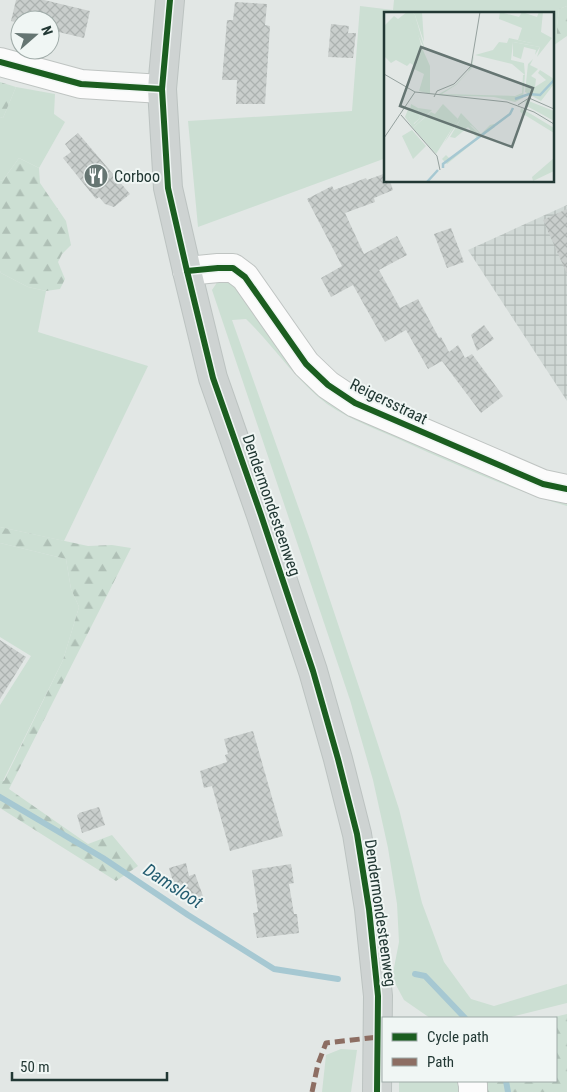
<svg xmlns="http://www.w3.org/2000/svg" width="567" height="1092" font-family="'Roboto Condensed',sans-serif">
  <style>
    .industrial { fill: url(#industrial-grid) }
    .grass { fill: #ccdfd3 }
    .forest { fill: url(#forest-firs) }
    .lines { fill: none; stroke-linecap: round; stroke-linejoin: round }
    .stream { stroke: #a6c8d2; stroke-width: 6 }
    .building { fill: url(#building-cross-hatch) }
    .minor-casing { stroke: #bfc4c2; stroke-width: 30 }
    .major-casing { stroke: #bcc3c1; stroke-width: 30 }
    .minor { stroke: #fbfbfb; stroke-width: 28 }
    .major { stroke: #ced3d2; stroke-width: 28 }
    .quiet { stroke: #8d6e63; stroke-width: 5; stroke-dasharray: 10 5; stroke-linecap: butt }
    .cycleway-casing { stroke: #f0f6f4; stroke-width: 9 }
    .cycleway { stroke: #1b5e20; stroke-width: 6 }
    .labels { text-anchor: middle; stroke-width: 4; stroke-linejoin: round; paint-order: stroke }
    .poi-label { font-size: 16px; fill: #223834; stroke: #f0f6f4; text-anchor: start }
    .street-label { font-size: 16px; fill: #223834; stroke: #f0f6f4 }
    .water-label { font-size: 18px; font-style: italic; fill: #225b6f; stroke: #f0f6f4 }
    .inset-river { fill: none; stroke: #a6c8d2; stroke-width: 2.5 }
    .inset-road { fill: none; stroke: #95a19e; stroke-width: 1 }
    .view { fill: #657572; fill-opacity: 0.15; stroke: #657572; stroke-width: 2.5 }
    .inset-edge { fill: none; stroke: #223834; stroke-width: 2.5 }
  </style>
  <defs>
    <pattern id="industrial-grid" width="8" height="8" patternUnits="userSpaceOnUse" patternTransform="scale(1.25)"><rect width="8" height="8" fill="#d0d8d5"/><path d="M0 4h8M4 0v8" fill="none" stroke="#b2bab7"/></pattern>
    <pattern id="forest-firs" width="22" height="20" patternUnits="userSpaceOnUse" patternTransform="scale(1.25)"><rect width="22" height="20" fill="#ccdfd3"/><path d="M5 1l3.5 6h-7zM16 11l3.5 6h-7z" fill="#afc0b6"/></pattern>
    <pattern id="building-cross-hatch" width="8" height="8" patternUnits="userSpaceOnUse" patternTransform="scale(1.25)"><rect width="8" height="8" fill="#c9cecc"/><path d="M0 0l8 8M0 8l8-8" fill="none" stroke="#acb2b0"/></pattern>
  </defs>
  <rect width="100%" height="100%" fill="#e2e7e5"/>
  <path class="industrial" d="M567,205V401L468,250Z"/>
  <g class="grass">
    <path d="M394,0H567V6L559,9L557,26V43L553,46V14H386V158L198,227L188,121L352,111L360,6L393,10Z"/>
    <path d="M16,87L55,94L54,114L65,122L39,168L19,158L3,180L0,181V117L3,118Z"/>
    <path d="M0,271L1,273L28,287L46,291L38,332L148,366L64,541L0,527Z"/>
    <path d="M218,281L234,282L290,358L567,497V506C549,501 531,494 513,488C477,474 441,458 405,442C379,430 350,420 327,404C295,380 274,346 246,319L232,320L310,540L370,720L399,809L422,903L444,962L471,999L494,1006L567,984V1003L507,1018H430L404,1000L396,985L392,978L399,942L397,904L388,848L373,780L350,700L212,290Z"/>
    <path d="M0,543L66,559L71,589L79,607L63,660L3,781L0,780V705L31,656L0,637Z"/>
    <path d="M341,1049L357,1050L351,1092H322L326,1055Z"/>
    <path d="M399,1081H457L459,1092H399Z"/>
  </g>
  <g class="forest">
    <path d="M567,6V36L557,43V26L559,9Z"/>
    <path d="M0,82L16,87L3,118L0,117Z"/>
    <path d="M19,158L39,168L40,183L66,221L71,245L62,254L58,262L65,279L60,289L46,291L28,287L1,273L0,271V181L3,180Z"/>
    <path d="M0,527L88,546L112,545L131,548L9,789L88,844L112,835L138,866L116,881L0,808V780L4,781L63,660L79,607L71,589L66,559L0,543Z"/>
    <path d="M567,1014V1092H488V1088L485,1081H556V1018H550Z"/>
  </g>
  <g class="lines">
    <g class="stream">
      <path d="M0,797L103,858L188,915L274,969L338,979"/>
      <path d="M415,974L425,976L465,1018"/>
      <path d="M506,1081L508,1092"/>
    </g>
  </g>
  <g class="building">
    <path d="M16,0H44L90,11L84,38L50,30V20H20V23L11,21Z"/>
    <path d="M235,2L267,4L265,25L270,26L265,104H236L237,80H222L227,20H233Z"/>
    <path d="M331,24L349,26L348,33H356L353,58L328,57Z"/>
    <path d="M78,133L130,194L114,207L105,204L99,197L96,199L63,158L71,152L65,144Z"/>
    <path d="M386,173V181H390L393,190L374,198L375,202L345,213L364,254L397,236L407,255L379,270L400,308L418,299L439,338L441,337L449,352L458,345L465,358L472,354L503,396L481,413L442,361L428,369L406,330L385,342L353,285L331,297L321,278L342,266L307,199L332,186L334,190L366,178L367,180Z"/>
    <path d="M567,209V274L543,220Z"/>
    <path d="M451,228L464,262L447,268L434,234Z"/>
    <path d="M484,325L494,339L477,351L471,335Z"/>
    <path d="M0,640L26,657L0,699Z"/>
    <path d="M253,731L283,836L230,851L212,786L204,788L200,771L227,762L225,755L228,754L224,739Z"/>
    <path d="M99,807L105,825L82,833L77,815L79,814V813Z"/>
    <path d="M186,863L189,876L195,874L204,899L187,904L185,897L180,899L178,891L176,892L169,868Z"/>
    <path d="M291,864L294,883L289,884L294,914H297L299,933L257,938L253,913L258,912L252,870Z"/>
  </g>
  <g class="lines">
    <defs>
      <g id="minor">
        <path d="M0,62L81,84L162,89"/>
        <path d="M187,271L218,268H233L245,277L306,364L328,385L355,403L543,484L567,489"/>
        <path d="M472,1081L473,1085V1092"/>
      </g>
      <path id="major" d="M170,0L162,89L168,188L187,271L213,378L261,515L313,671L338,759L357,834L369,909L378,996L377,1092"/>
    </defs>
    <use href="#minor" class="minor-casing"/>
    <use href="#major" class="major-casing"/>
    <use href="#minor" class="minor"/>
    <use href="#major" class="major"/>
    <path class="quiet" d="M312,1092L318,1064L326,1043L378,1037"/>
    <defs>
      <g id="cycleway">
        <path d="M170,0L162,89L168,188L187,271L213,378L261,515L313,671L338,759L357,834L369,909L378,996L377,1092"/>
        <path d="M0,62L81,84L162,89"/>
        <path d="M187,271L218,268H233L245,277L306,364L328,385L355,403L543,484L567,489"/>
      </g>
    </defs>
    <use href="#cycleway" class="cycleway-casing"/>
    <use href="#cycleway" class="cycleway"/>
  </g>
  <defs>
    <symbol id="restaurant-disc" viewBox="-11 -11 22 22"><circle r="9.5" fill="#657572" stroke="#f0f6f4"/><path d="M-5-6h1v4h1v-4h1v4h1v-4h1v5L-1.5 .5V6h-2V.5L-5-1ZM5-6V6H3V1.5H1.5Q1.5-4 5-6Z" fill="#fff"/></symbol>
  </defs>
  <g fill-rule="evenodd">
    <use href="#restaurant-disc" x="82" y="162" width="28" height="28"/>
  </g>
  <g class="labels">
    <g class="poi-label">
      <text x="114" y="182">Corboo</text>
    </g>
    <g class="street-label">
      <text transform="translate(389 401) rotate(26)" y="6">Reigersstraat</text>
      <text transform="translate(272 505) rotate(71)" y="6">Dendermondesteenweg</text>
      <text transform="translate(381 913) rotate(82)" y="6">Dendermondesteenweg</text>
    </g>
    <g class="water-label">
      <text transform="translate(173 886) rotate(33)" y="6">Damsloot</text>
    </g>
  </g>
  <g transform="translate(384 12)">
    <rect width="170" height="170" fill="#e2e7e5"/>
    <path d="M23,0H28L38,36L46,54V82L35,79L40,62L30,57L31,54L26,51L23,54L12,48L7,51L0,44V14L10,4L14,7ZM28,0H38L40,30L31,3ZM116,0L135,5L138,0L153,5L155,0H159L157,20L147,31L134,28L138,16L115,7ZM129,30L156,35L151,43L152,38L140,35L137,47L129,44ZM90,43L88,56L72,73L58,82L131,84L138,81L139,63H141L139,86L131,90L110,85L53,83L71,73L84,60ZM142,88L170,99V109L141,93ZM27,92L34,96L36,106L29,112L25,105ZM59,92L74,107L52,142L29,116L47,100L51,102ZM137,96L170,116V121L136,100ZM76,108H81L96,123L94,127L63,152L58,147L62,143L66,147L93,126L84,115L71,126L66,125ZM28,118L42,134L29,147L18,124Z" fill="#ccdfd3"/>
    <path d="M28,0L31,3L41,38L26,6ZM157,20L168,26L153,45L156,35L129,30L127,48L140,51L141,63L128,52L91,43L109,38L115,30L123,31L125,26L147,31L149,21ZM149,47L146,53L154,57L147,64L152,67L151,75L162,68L154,61L156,58L170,67V72L157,89L141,80L144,52ZM25,95L28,98L25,105L30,112L36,106L34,96L48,98L29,116L21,105ZM77,101L97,122L106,113L110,112L111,115L94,127L96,122L88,114L76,108L60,131ZM170,146V159L149,169L148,165Z" fill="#ccdfd3"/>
    <path class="inset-river" d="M131,87L145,82L156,83L170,68M59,156V152L126,102L129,96M43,170L54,158"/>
    <path class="inset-road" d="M0,62L31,80L123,90L150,100L170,112M50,85L53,79L70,72L87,54L96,0M134,93L145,86L170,97M17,103L53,144L56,158M0,126L31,80"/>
    <path class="view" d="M37,35L149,76L128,135L16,94Z"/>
    <rect width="170" height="170" class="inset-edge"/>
  </g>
  <rect x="382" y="1017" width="175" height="65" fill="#f0f6f4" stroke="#9eaaa7"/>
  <rect x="392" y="1033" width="25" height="8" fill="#1b5e20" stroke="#9eaaa7"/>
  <text x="427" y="1042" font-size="15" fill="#223834">Cycle path</text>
  <rect x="392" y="1058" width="25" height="8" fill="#8d6e63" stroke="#9eaaa7"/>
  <text x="427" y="1067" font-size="15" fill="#223834">Path</text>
  <g transform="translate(35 35) rotate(70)"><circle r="24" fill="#f0f6f4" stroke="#9eaaa7"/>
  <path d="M0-4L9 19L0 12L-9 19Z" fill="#657572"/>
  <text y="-8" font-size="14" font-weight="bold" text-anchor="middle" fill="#223834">N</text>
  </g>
  <path d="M12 1072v8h155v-8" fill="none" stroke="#223834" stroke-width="2.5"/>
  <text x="20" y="1072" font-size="15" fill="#223834" stroke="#f0f6f4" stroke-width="4" paint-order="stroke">50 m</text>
</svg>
